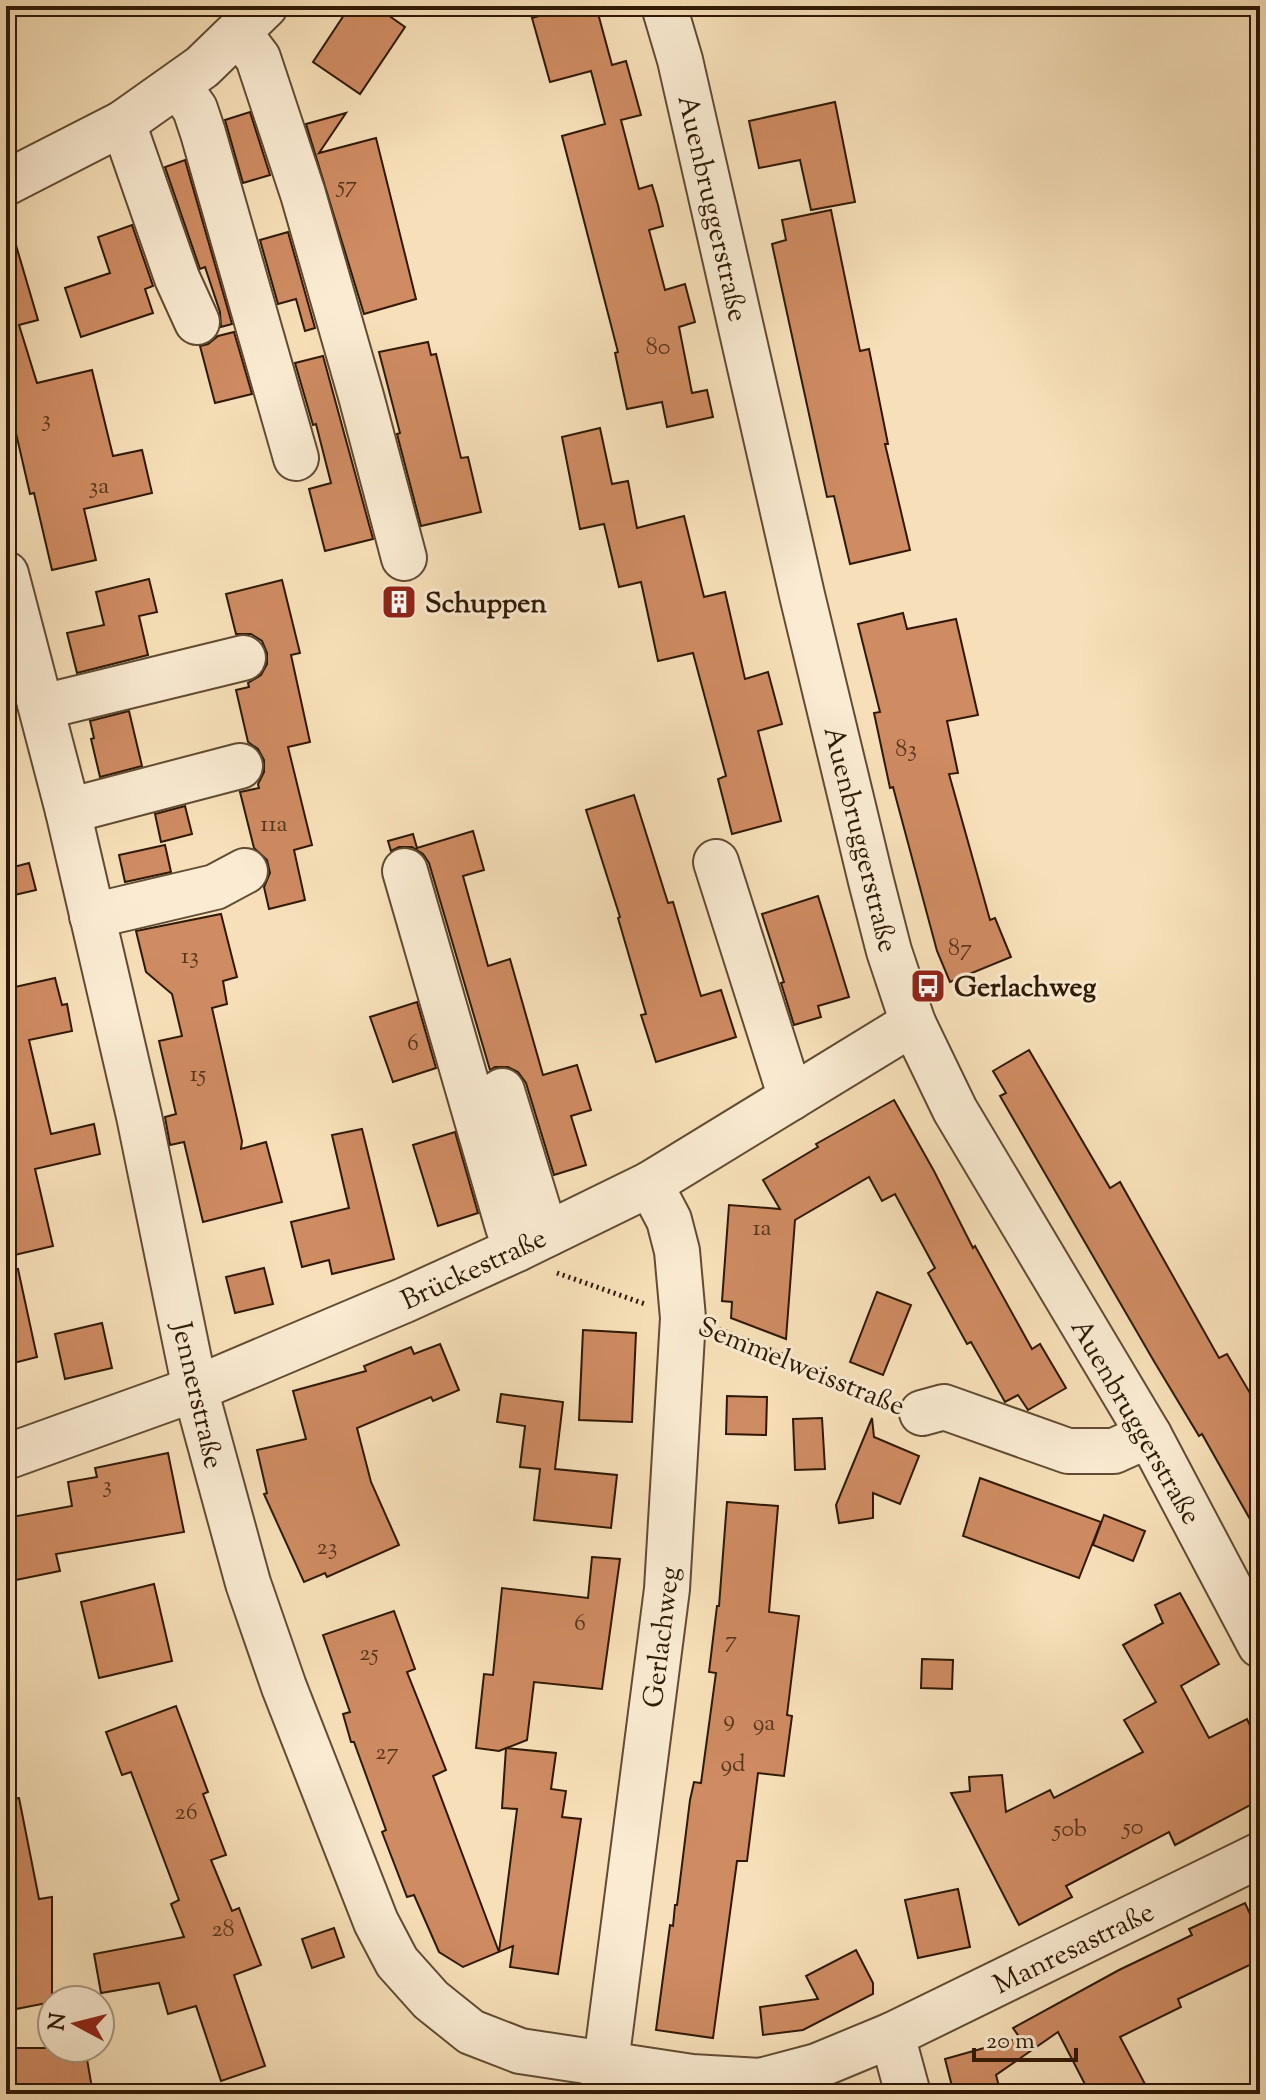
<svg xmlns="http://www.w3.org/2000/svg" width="1266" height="2100" font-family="'Sorts Mill Goudy',serif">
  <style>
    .building { fill: #cf8b62; stroke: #2f1905; stroke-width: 2 }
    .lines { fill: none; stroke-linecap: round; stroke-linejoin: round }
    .minor-casing { stroke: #614b32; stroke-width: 48 }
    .path { stroke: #2f1905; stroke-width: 5; stroke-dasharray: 2 4; stroke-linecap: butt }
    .minor { stroke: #faebd2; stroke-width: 44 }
    .labels { text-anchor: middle; stroke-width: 6; stroke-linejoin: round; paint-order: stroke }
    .number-label { font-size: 24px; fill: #57361c }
    .street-label { font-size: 28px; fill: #2f1905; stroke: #faebd2 }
    .poi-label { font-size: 28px; font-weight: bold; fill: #2f1905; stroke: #faebd2; text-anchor: start }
  </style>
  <rect width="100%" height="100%" fill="#f7e0b9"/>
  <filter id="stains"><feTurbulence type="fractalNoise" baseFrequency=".0025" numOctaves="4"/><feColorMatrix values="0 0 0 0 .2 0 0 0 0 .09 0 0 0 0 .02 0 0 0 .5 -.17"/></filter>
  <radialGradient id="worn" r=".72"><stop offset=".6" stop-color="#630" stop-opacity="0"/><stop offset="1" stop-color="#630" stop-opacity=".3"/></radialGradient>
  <g class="building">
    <path d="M350,6H375L405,27L360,94L313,62Z"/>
    <path d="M574,6H596L612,65L626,61L641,115L621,120L639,189L652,185L658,205L663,226L649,230L665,290L685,284L695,322L679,327L692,393L707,390L713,417L667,427L662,402L627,409L615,353L618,352L562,136L605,124L591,71L550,82L532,18Z"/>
    <path d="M835,102L855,202L811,210L800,160L759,168L749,121Z"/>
    <path d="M250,112L270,175L243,183L225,120Z"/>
    <path d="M346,113L319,153L376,138L416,299L364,314L306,124Z"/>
    <path d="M185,160L232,324L221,327L220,312L205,267L200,269L165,167Z"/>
    <path d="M831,210L860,351L869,349L888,444H885L910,550L850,564L834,496L827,497L772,244L786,240L782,220Z"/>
    <path d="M132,225L153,286L145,289L153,313L81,337L65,288L110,273L98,237Z"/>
    <path d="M288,232L315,328L305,331L296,299L278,304L260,240Z"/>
    <path d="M13,235L38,320L19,325L37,383L92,370L113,456L142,450L152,493L84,509L96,560L52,570L34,493L30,494L6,390V236Z"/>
    <path d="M234,332L252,394L215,403L200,346L208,344L218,336Z"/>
    <path d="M428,342L431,355L436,354L461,458L468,457L481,512L421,526L397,434L400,433L379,352Z"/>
    <path d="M323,356L373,539L325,551L309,489L331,483L316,424L313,425L295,363Z"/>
    <path d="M600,428L612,484L628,481L637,528L684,516L704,597L725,592L745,679L768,672L782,724L758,731L781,821L732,834L718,779L726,776L693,653L658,661L641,582L619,587L604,524L580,529L562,437Z"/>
    <path d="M149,579L157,612L139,616L148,655L77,673L67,633L104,625L96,592Z"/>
    <path d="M282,580L300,653L291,655L310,742L288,747L312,845L294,850L305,900L269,909L264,887L270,873L267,860L254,848L240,792L259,788L258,784L264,772V760L258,749L248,742L236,690L249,687L248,683L261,675L267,664V653L262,641L251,634H236L226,594Z"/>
    <path d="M903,613L907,629L956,619L978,715L947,721L958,773L949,774L990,920L995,918L1011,957L950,982L937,951L893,787L890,788L874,713L880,712L858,624Z"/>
    <path d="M129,711L142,766L100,777L91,739L94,738L90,721Z"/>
    <path d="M634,795L668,903L673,902L701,996L721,990L736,1037L656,1062L641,1015L646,1014L618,918L620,917L586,810Z"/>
    <path d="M185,806L192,834L161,842L155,814Z"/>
    <path d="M473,831L484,870L463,876L488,966L510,959L543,1075L577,1065L591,1110L571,1116L586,1165L554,1175L526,1083L518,1072L508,1067H495L490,1070L429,863L423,854L412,847H399L391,851L388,841L413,834L417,848Z"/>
    <path d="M165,845L171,872L125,882L119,855Z"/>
    <path d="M29,863L36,890L6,897V869Z"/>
    <path d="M818,896L849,997L818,1006L821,1017L794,1025L781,983L784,982L762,914Z"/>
    <path d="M221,914L237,977L223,981L227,1004L212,1008L242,1141L241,1149L266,1142L282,1202L203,1222L184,1142L170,1145L165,1117L176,1114L159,1041L182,1036L172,994L146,972L136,931Z"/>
    <path d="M55,978L62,1005L67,1004L72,1031L29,1040L51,1134L94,1124L100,1154L35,1169L53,1246L6,1257V989Z"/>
    <path d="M417,1002L436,1068L393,1082L370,1017Z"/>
    <path d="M1029,1050L1110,1188L1120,1182L1219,1358L1227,1354L1260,1410V1537L1202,1434L1199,1436L1155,1363L1000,1096L1006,1093L993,1071Z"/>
    <path d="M894,1100L934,1171L973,1248L975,1246L1032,1349L1040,1344L1066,1388L1028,1410L1018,1395L1005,1402L971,1342L967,1344L928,1273L935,1268L895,1194L882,1201L869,1177L795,1220L786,1339L731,1318L732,1302L722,1301L729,1205L780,1209L763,1180L818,1147L816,1144Z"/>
    <path d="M362,1129L394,1259L332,1274L329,1260L302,1267L291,1222L349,1208L332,1135Z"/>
    <path d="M455,1132L478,1213L438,1226L413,1145Z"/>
    <path d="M264,1268L273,1304L235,1313L226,1277Z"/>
    <path d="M18,1269L37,1357L6,1365V1271Z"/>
    <path d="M877,1292L911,1305L883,1375L850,1362Z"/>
    <path d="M102,1323L112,1368L65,1379L55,1334Z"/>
    <path d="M583,1330L636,1333L632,1422L579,1420Z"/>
    <path d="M440,1344L459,1390L433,1401L431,1397L357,1428L371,1482L399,1545L327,1577L325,1573L304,1582L264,1494L267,1493L257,1450L306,1439L293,1391L366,1371L364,1366L411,1347L414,1354Z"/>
    <path d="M501,1394L563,1402L555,1469L617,1475L611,1528L534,1520L540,1469L520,1467L525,1426L497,1422Z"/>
    <path d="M727,1396L767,1397L766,1435L726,1434Z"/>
    <path d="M822,1418L825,1469L795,1470L793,1419Z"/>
    <path d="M872,1418L874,1437L919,1456L900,1504L873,1493V1518L839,1523L836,1505Z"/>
    <path d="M168,1453L184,1532L56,1554L60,1571L6,1582V1518L72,1506L68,1482L97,1477L95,1468Z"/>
    <path d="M980,1478L1101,1522L1079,1578L963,1536Z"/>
    <path d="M727,1502L778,1506L769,1612L799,1616L787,1715L792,1716L784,1776L758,1773L747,1861H737L713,2038L656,2030L670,1925L673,1926L675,1905H677L690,1800L694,1782L701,1783L716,1673L709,1672L717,1606H719Z"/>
    <path d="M1104,1515L1145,1531L1133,1561L1093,1545Z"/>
    <path d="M592,1557L620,1559L602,1689L534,1682L527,1740L499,1751L476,1748L484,1674L493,1675L502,1588L588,1598Z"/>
    <path d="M154,1584L172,1661L99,1678L81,1602Z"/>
    <path d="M1180,1593L1219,1664L1181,1686L1209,1738L1247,1719L1260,1747V1800L1175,1845L1169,1832L1066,1886L1072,1897L1019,1925L951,1793L970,1791L969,1777L1002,1775L1006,1812L1050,1790L1054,1798L1143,1752L1124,1720L1156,1702L1123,1645L1163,1623L1155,1605Z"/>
    <path d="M394,1611L415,1669L407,1672L446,1770L433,1776L499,1952L517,1809L502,1808L506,1748L556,1753L551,1789L566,1791L562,1817L581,1819L558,1974L510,1967L513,1946L463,1967L439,1952L414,1895L407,1897L382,1832L386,1830L354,1742H351L343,1714L350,1712L323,1635Z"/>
    <path d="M922,1659L953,1660L952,1689L921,1688Z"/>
    <path d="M176,1706L208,1792L203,1794L226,1855L211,1860L232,1911L239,1908L261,1965L234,1975L265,2066L221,2081L196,2006L168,2014L159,1983L101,1993L94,1954L184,1937L171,1904L179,1900L131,1772L122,1775L106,1732Z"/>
    <path d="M19,1798L39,1899L52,1897V2002L6,2011V1799Z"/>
    <path d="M958,1889L970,1947L918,1958L905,1900Z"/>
    <path d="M1245,1903L1260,1936V1960L1178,1999L1181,2007L1120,2037L1145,2084L1126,2094H1090L1058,2032L996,2075L1001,2094H954L945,2059L1020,2038L1013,2028L1119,1970L1192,1935L1189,1929Z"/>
    <path d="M334,1928L344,1957L312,1968L302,1939Z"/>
    <path d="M856,1950L873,1983V1994L803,2030L763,2035L760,2007L818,1999L806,1976Z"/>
    <path d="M8,2048H71L73,2062L87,2059L93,2094H16Z"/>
  </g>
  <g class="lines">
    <defs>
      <g id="minor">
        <path d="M664,6L680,60L802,595L871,881L889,951L913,1023L955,1110L1149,1435L1260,1645"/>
        <path d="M239,33L258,58L303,194L361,396L404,558"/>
        <path d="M178,85L195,109L203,133L296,458"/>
        <path d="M123,123L177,278L197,322"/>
        <path d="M6,183L123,123L202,67L265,6"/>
        <path d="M6,574L68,811L139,1116L195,1389L248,1583L284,1687L376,1922L397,1962L431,2000L471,2032L520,2051L692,2077L760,2081L817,2066L892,2035L1260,1855"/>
        <path d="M42,707L243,658"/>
        <path d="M68,811L240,766"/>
        <path d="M716,862L791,1098"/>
        <path d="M405,871L508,1227L517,1249"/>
        <path d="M92,916L215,887L245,871"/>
        <path d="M502,1091L539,1212L549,1233"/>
        <path d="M922,1413L944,1407L1068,1451H1114L1149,1435"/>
        <path d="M6,1457L195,1389L405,1300L517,1249L650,1184L913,1023"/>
        <path d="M892,2035L908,2094"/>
        <path d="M602,2094L667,1589L683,1318L677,1251L669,1220L650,1184"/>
      </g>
    </defs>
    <use href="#minor" class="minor-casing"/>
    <g class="path">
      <path d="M557,1273L645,1304"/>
      <path d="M719,1329L888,1398"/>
    </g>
    <use href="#minor" class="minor"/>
  </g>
  <defs>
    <symbol id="building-square" viewBox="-11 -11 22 22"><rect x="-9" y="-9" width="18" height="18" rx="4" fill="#8f2418" stroke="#faebd2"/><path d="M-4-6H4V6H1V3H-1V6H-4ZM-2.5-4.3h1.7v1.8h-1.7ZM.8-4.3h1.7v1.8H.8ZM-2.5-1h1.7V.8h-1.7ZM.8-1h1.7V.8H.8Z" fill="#fff"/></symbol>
    <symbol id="bus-square" viewBox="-11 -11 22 22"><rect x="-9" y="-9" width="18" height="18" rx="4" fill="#8f2418" stroke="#faebd2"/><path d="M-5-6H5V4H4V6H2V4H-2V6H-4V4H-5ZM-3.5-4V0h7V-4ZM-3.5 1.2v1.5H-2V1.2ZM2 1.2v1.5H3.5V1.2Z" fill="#fff"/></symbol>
  </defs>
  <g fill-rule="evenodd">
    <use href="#building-square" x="379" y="582" width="40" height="40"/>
    <use href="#bus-square" x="908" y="966" width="40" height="40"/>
  </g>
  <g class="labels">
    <g class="number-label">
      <text x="347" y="192">57</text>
      <text x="658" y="354">80</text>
      <text x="46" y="426">3</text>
      <text x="99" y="493">3a</text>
      <text x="906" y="756">83</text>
      <text x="274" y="831">11a</text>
      <text x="960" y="955">87</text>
      <text x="190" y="963">13</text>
      <text x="413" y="1050">6</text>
      <text x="198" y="1081">15</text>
      <text x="762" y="1235">1a</text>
      <text x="107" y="1492">3</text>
      <text x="327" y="1554">23</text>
      <text x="580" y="1630">6</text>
      <text x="731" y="1647">7</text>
      <text x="369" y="1660">25</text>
      <text x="729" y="1726">9</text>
      <text x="764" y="1730">9a</text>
      <text x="387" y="1759">27</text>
      <text x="733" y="1771">9d</text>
      <text x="186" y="1819">26</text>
      <text x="1133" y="1834">50</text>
      <text x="1070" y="1836">50b</text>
      <text x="223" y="1936">28</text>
    </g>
    <g class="street-label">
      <text transform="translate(714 208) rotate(77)" y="10">Auenbruggerstraße</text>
      <text transform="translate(862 839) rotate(76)" y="10">Auenbruggerstraße</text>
      <text transform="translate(473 1268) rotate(-25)" y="10">Brückestraße</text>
      <text transform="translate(802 1365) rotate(22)" y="10">Semmelweisstraße</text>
      <text transform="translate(199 1395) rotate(77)" y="10">Jennerstraße</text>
      <text transform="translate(1137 1421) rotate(60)" y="10">Auenbruggerstraße</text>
      <text transform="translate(660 1637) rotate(-83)" y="10">Gerlachweg</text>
      <text transform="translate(1073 1947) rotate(-26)" y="10">Manresastraße</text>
    </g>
    <g class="poi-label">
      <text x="425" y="612">Schuppen</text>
      <text x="954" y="996">Gerlachweg</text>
    </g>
  </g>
  <rect width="1266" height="2100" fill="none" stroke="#f7e0b9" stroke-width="32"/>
  <rect x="8" y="8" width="1250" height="2084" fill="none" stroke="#2f1905" stroke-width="4"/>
  <rect x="16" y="16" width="1234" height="2068" fill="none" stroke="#2f1905" stroke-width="2"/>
  <g transform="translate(76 2024) rotate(277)"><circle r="38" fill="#faebd2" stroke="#a99780" stroke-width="2"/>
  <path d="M0-6L14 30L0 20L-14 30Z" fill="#8f2418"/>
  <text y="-12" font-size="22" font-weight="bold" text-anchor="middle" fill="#2f1905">N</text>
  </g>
  <path d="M974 2048v12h102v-12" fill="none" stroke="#2f1905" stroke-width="4"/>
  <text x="986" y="2048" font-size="24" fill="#2f1905" stroke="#faebd2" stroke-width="6" paint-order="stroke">20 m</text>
  <rect width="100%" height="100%" filter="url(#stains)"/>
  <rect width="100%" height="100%" fill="url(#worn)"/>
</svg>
